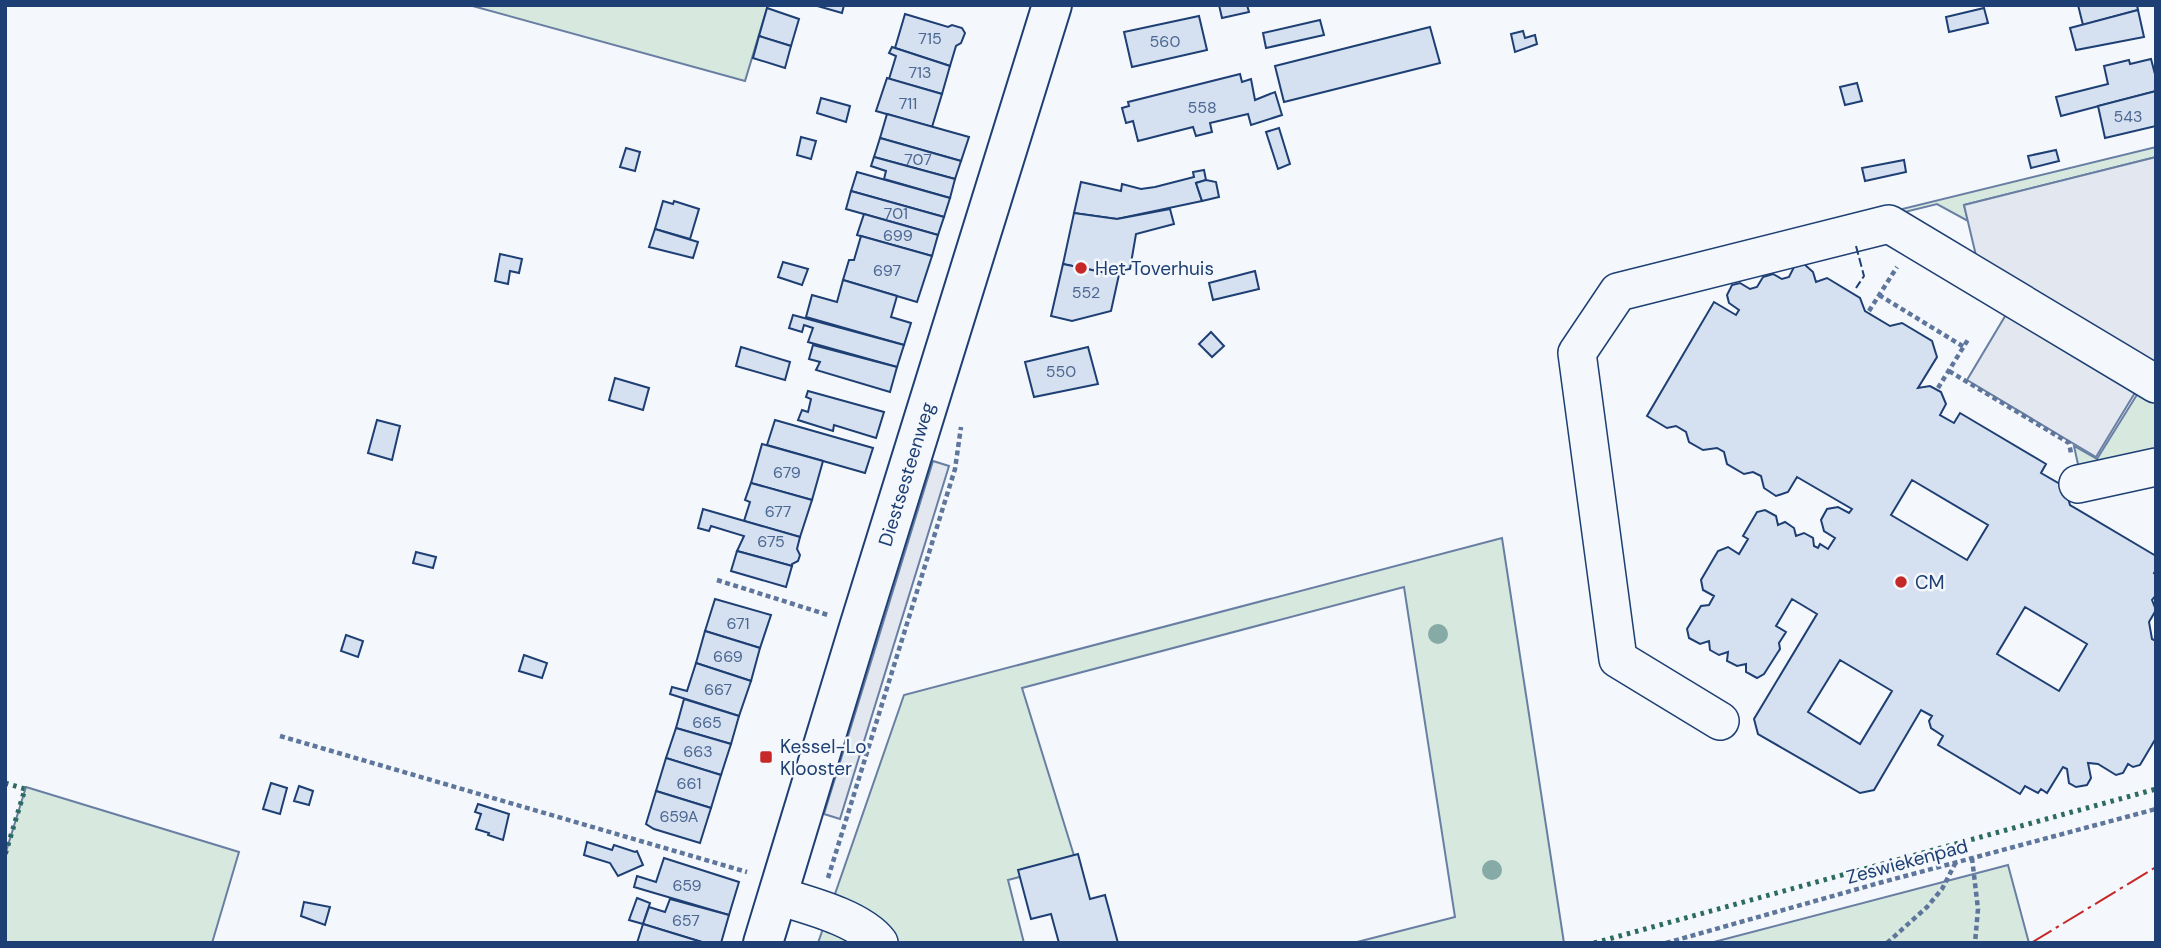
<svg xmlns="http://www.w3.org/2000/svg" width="2161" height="948" font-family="'DM Sans',sans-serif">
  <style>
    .green { fill: #d7e8df; stroke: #687fa3; stroke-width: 2 }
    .parking { fill: #e3e8f0; stroke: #687fa3; stroke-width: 2 }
    .building { fill: #d5e0f0; stroke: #1d3f73; stroke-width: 2; fill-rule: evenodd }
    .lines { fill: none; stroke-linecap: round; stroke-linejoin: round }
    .minor-casing { stroke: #1d3f73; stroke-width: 40 }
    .major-casing { stroke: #1d3f73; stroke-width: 42 }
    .path { stroke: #5e769c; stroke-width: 4.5; stroke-dasharray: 5 3.5; stroke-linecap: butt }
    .minor { stroke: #f4f7fb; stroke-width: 37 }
    .major { stroke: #f4f7fb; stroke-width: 38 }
    .hedge { stroke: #2c6c60; stroke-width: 5; stroke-dasharray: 3.5 5; stroke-linecap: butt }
    .fence { stroke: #1d3f73; stroke-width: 2; stroke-dasharray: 9 3.5; stroke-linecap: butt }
    .power { stroke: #c62828; stroke-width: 2; stroke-dasharray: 24 5 3.5 5; stroke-linecap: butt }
    .tree { fill: #86aba6 }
    .poi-dot { fill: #c62828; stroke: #f4f7fb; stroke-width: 2.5 }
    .labels { text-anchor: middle; stroke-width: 5; stroke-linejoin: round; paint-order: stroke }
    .number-label { font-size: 16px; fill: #4b6792 }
    .poi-label { font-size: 19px; fill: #1d3f73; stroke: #f4f7fb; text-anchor: start }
    .street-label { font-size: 19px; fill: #1d3f73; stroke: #f4f7fb }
  </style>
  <rect width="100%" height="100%" fill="#f4f7fb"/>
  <g class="green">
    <path d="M469,5H768L745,81Z"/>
    <path d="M2156,147V157L1964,205L1968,221L1937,204L1897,214L1894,211Z"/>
    <path d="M2138,393L2156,403V452L2079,469L2074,446L2097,459Z"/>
    <path d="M1502,538L1564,943H1353L1455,917L1404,587L1022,688L1076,862L1008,880L1024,943H818L904,695Z"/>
    <path d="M26,787L239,852L212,943H5V855Z"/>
    <path d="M2008,865L2029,943H1710Z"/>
  </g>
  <g class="parking">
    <path d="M2156,157V366L1978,264L1964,205Z"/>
    <path d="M2007,313L2136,391L2096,457L1967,380Z"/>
    <path d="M933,461L949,466L840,819L824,814Z"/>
  </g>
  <g class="building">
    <path d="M814,5H844L842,13Z"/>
    <path d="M1219,5H1247L1249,12L1222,18Z"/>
    <path d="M2078,5H2137L2138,10L2083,25Z"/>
    <path d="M767,8L799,19L791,46L759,36Z"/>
    <path d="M1984,8L1988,23L1949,32L1946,17Z"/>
    <path d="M2138,10L2144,37L2076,50L2070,28Z"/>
    <path d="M905,14L948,27L952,25L962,28L965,33L961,43L956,46L950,66L895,48Z"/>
    <path d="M1199,16L1207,50L1132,67L1124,32Z"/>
    <path d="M1320,20L1324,35L1266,48L1263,33Z"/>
    <path d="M1430,27L1440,63L1284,102L1275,66Z"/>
    <path d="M1523,31L1525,38L1535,35L1537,44L1515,52L1511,34Z"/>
    <path d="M759,36L791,46L785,68L753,58Z"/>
    <path d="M892,47L950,66L942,94L889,79L896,56L889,53Z"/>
    <path d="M2151,59L2156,78V91L2061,116L2056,97L2108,84L2104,66L2129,60L2130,64Z"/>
    <path d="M1240,74L1242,82L1251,79L1255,100L1275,92L1282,115L1251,125L1248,114L1210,123L1212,132L1196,136L1193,127L1138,141L1133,121L1126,123L1122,108L1129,106L1128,102Z"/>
    <path d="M887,78L942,94L932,127L876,111Z"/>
    <path d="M1857,83L1862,101L1845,105L1840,87Z"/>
    <path d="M2156,91V126L2105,138L2098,106Z"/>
    <path d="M821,98L850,106L846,122L817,113Z"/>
    <path d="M887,114L969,137L961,161L880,138Z"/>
    <path d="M1279,128L1290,164L1278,169L1266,132Z"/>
    <path d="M801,137L816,141L811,159L797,155Z"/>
    <path d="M880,138L961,161L955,179L874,157Z"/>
    <path d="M626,148L640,152L635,171L620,167Z"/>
    <path d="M2056,150L2059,161L2031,168L2028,156Z"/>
    <path d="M874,157L955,179L950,198L884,179L886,171L871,166Z"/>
    <path d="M1904,160L1906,172L1865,181L1862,168Z"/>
    <path d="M1204,170L1206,180L1196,183L1202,201L1117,219L1074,213L1081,182L1121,191L1122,184L1141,189L1155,187L1194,177L1193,172Z"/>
    <path d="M857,172L950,198L944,217L851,191Z"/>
    <path d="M1206,180L1216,182L1219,197L1202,201L1196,183Z"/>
    <path d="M851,191L944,217L938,235L846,209Z"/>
    <path d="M663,201L673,204L674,201L699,209L690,239L655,229Z"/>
    <path d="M1170,209L1174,224L1136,234L1130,269L1106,273L1063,264L1074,213L1117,219Z"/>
    <path d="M864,214L938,235L932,256L857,235Z"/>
    <path d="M655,229L698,242L693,258L649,247Z"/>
    <path d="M861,236L932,256L917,302L843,280L849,260H854Z"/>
    <path d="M500,254L522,259L519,273L510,271L508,284L495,281Z"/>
    <path d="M783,262L808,269L802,285L778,277Z"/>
    <path d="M1063,264L1106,273L1120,270L1111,311L1072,321L1051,316Z"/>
    <path d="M1804,264L1813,272L1816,282L1827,278L1860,298L1865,311L1890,326L1902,323L1932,341L1937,357L1918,388L1930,386L1941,392L1946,404L1940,415L1954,423L1960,413L2046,464L2041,473L2065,487L2070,505L2156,556V570L2154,573L2156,575V595L2152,600L2156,610L2149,622L2152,639L2156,641V738L2140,765L2133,767L2128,764L2123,773L2116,775L2098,764L2088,763L2091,778L2087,785L2076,787L2069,783L2067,769L2063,767L2047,793L2041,789L2038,793L2025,786L2020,794L1938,745L1943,736L1931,728L1929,721L1932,716L1921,710L1874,790L1860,793L1758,734L1754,719L1817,614L1792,599L1776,626L1786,632L1779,643L1780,649L1764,674L1757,678L1746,672V664L1737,666L1727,661L1728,652L1719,655L1710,650L1709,641L1700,644L1689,638L1687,629L1701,606L1709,605L1714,596L1703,590L1701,580L1718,551L1728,547L1739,554L1748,539L1743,536L1757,512L1765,510L1776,516L1778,525L1785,522L1794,528L1796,536L1804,533L1813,538L1814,546L1818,548L1820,544L1828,549L1835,538L1824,531L1821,520L1827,509L1838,507L1849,513L1852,509L1797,477L1788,492L1776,496L1764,488L1761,476L1753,472L1744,474L1727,464L1724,452L1717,448L1703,450L1689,442L1686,432L1676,426L1667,428L1647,416L1714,302L1736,315L1739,310L1729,303L1727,295L1732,285L1740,283L1750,289L1757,287L1763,277L1773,274L1782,279L1789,277L1794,267ZM1912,480L1988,525L1967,560L1891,515ZM2025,607L2087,644L2059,691L1997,654ZM1840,660L1892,691L1860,744L1808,712Z"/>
    <path d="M1255,271L1259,289L1213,300L1209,283Z"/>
    <path d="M843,280L897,296L891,317L911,323L904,345L806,317L812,295L837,302Z"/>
    <path d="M793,315L904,345L897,367L808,342L813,328L804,325L802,332L789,328Z"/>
    <path d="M1211,332L1224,346L1212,357L1199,344Z"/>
    <path d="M813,345L897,367L890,392L816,370L820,362L809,359Z"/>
    <path d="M741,347L790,362L785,380L736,366Z"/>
    <path d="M1088,347L1098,384L1034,397L1025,362Z"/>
    <path d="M615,378L649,388L643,410L609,400Z"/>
    <path d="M808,391L884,412L876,438L834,425L833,431L798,420L802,410L808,412L811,399L806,397Z"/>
    <path d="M377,420L400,426L392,460L368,453Z"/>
    <path d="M775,420L873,448L865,473L767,445Z"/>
    <path d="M762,444L823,461L812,500L751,483Z"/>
    <path d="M751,483L812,500L800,537L744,521L750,502L745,500Z"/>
    <path d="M703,509L800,537L797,549L800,555L798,561L792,564V566L737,551L744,536L711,526L709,531L698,528Z"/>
    <path d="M737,551L792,566L786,587L731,571Z"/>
    <path d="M416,552L436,557L433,568L413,563Z"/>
    <path d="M715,599L771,615L760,648L705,631Z"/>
    <path d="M705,631L760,648L751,681L696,663Z"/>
    <path d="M346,635L363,641L358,657L341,651Z"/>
    <path d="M524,655L547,663L542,678L519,671Z"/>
    <path d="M696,663L751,681L739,716L670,694L672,687L687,691Z"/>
    <path d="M684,699L739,716L731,744L676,728Z"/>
    <path d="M676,728L731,744L721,775L666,758Z"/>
    <path d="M666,758L721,775L711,808L656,791Z"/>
    <path d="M271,783L287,788L280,814L263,809Z"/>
    <path d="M299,786L313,791L309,805L294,801Z"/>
    <path d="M656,791L711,808L700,843L654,829L646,824Z"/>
    <path d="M478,804L509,814L503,840L488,835L489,833L476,829L481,814L475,812Z"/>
    <path d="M587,842L612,850L614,845L635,852L637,851L643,865L618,876L610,863L584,855Z"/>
    <path d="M1078,854L1090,899L1105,895L1118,943H1059L1051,914L1031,919L1018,870Z"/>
    <path d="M664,858L739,882L729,915L634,887L637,876L656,882Z"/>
    <path d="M637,898L650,903L643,924L629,920Z"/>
    <path d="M670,899L729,915L721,943H705L643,924L649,907L665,912Z"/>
    <path d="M304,902L330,907L325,925L301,916Z"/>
    <path d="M643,924L705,943H637Z"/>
  </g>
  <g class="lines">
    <defs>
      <g id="minor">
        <path d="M2078,484L2156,467"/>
        <path d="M1720,721L1618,659L1577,353L1618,292L1889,224L2156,384"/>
        <path d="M778,896C807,905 860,918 879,943"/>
      </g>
      <path id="major" d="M763,943L859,627L1052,5"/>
    </defs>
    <use href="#minor" class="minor-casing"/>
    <use href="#major" class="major-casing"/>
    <g class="path">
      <path d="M1879,295L1964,347"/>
      <path d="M1869,311L1897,267"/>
      <path d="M1949,371L2069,443L2071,453"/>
      <path d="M1938,388L1969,338"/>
      <path d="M717,580L828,615"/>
      <path d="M280,736L747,872"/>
      <path d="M1972,858L1978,909L1975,943"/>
      <path d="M828,878L955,469L961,427"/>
      <path d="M1666,943L1879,883L2156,809"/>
      <path d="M1887,943L1927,907L1942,889L1956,862"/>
    </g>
    <use href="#minor" class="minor"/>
    <use href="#major" class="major"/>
    <g class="hedge">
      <path d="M5,783L25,789L5,855"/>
      <path d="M1594,943L2156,789"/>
    </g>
    <path class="fence" d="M1856,246L1864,276L1856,288"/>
    <path class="power" d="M2031,943L2156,867"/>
  </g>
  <g class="tree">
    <circle cx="1438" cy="634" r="10"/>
    <circle cx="1492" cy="870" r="10"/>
  </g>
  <g class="poi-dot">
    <circle cx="1081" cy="268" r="7"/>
    <circle cx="1901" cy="582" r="7"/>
    <rect x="759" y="750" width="14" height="14" rx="3.5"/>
  </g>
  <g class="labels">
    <g class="number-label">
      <text x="930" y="44">715</text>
      <text x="1165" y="47">560</text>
      <text x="920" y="78">713</text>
      <text x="908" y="109">711</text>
      <text x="1202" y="113">558</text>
      <text x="2128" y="122">543</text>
      <text x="918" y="165">707</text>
      <text x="896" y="219">701</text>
      <text x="898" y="241">699</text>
      <text x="887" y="276">697</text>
      <text x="1086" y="298">552</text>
      <text x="1061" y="377">550</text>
      <text x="787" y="478">679</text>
      <text x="778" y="517">677</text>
      <text x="771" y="547">675</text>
      <text x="738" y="629">671</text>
      <text x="728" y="662">669</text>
      <text x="718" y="695">667</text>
      <text x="707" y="728">665</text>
      <text x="698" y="757">663</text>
      <text x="689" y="789">661</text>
      <text x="679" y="822">659A</text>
      <text x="687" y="891">659</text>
      <text x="686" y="926">657</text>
    </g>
    <g class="poi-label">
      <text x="1095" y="275">Het Toverhuis</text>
      <text x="1915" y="589">CM</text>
      <text x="780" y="753">Kessel-Lo<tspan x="780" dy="22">Klooster</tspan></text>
    </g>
    <g class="street-label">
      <text transform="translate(906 474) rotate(-73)" y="7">Diestsesteenweg</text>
      <text transform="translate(1907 861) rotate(-15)" y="7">Zeswiekenpad</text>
    </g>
  </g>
  <rect width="2161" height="948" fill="none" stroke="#1d3f73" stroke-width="14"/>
</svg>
